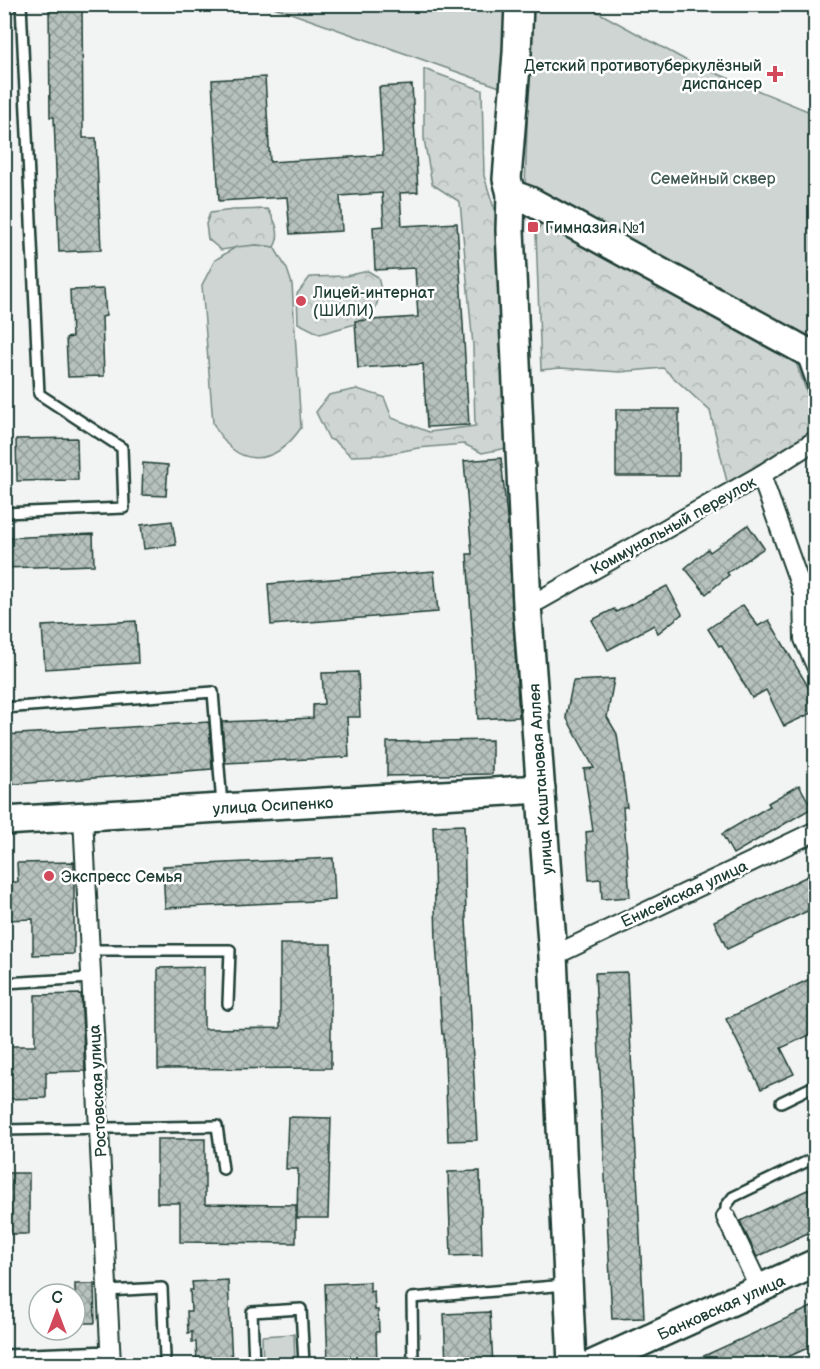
<svg xmlns="http://www.w3.org/2000/svg" width="820" height="1369" font-family="'Balsamiq Sans',sans-serif">
  <style>
    .forest { fill: url(#forest-crowns); stroke: #768984; stroke-width: 1.5 }
    .park { fill: #ced5d3; stroke: #768984; stroke-width: 1.5 }
    .building { fill: url(#building-cross-hatch); stroke: #1f3d34; stroke-width: 1.5 }
    .lines { fill: none; stroke-linecap: round; stroke-linejoin: round }
    .lane-casing { stroke: #1f3d34; stroke-width: 14 }
    .street-casing { stroke: #1f3d34; stroke-width: 22 }
    .secondary-casing { stroke: #1f3d34; stroke-width: 32 }
    .lane { stroke: #fff; stroke-width: 9 }
    .street { stroke: #fff; stroke-width: 18 }
    .secondary { stroke: #fff; stroke-width: 27 }
    .poi-dot { fill: #d1495b; stroke: #fff; stroke-width: 2 }
    .labels { text-anchor: middle; stroke-width: 5; stroke-linejoin: round; paint-order: stroke }
    .poi-label { font-size: 16px; fill: #1f3d34; stroke: #fff; text-anchor: start }
    .park-label { font-size: 16px; fill: #425b54; stroke: #fff }
    .street-label { font-size: 16px; fill: #1f3d34; stroke: #fff }
  </style>
  <defs>
    <pattern id="forest-crowns" width="20" height="18" patternUnits="userSpaceOnUse" patternTransform="scale(1.5)"><rect width="20" height="18" fill="#ced5d3"/><path d="M2 6a3 3 0 1 1 6 0M12 15a3 3 0 1 1 6 0" fill="none" stroke="#b0b8b6"/></pattern>
    <pattern id="building-cross-hatch" width="8" height="8" patternUnits="userSpaceOnUse" patternTransform="scale(1.5)"><rect width="8" height="8" fill="#b7c1bd"/><path d="M0 0l8 8M0 8l8-8" fill="none" stroke="#949e9a"/></pattern>
  </defs>
  <rect width="100%" height="100%" fill="#f2f3f3"/>
  <filter id="ink" filterUnits="userSpaceOnUse"><feTurbulence type="fractalNoise" baseFrequency=".0167" numOctaves="2"/><feDisplacementMap in="SourceGraphic" scale="12" xChannelSelector="R" yChannelSelector="G"/><feConvolveMatrix kernelMatrix="1 2 1 2 8 2 1 2 1" color-interpolation-filters="sRGB"/></filter>
  <g filter="url(#ink)">
    <g class="forest">
      <path d="M424,69L482,90L484,176L498,221L507,448L482,453L464,444L418,448L383,455L351,456L336,442L329,439L316,412L329,395L357,389L384,397L392,418L429,432L475,426L473,346L460,202L432,184L424,139Z"/>
      <path d="M268,209C275,221 282,234 274,247L256,245L221,250L208,239L206,224L210,213L233,210Z"/>
      <path d="M544,219L793,354L815,415V430L728,486L710,411L663,368L620,372L560,368L541,370L536,233Z"/>
      <path d="M368,271L378,277L381,290L374,313L355,324L320,334L298,323L297,294L310,277L346,276Z"/>
    </g>
    <g class="park">
      <path d="M268,5H585L689,62L815,114V342L525,190L528,97Z"/>
      <path d="M256,245L274,247L287,269L292,284L301,428C272,469 235,468 213,423L202,285L215,260L236,247Z"/>
      <path d="M294,1334L295,1364H263L262,1336Z"/>
    </g>
    <g class="building">
      <path d="M49,4H82L83,138H96L101,250L59,252L54,117H50Z"/>
      <path d="M265,77L270,162L383,155L379,87L412,85L418,192L400,193L402,226L457,223L469,425L427,427L423,364L358,368L355,321L418,317L415,268L375,270L373,227L384,226L382,193L340,196L342,231L290,234L287,197L219,201L212,80Z"/>
      <path d="M104,289L106,316L102,317L104,376L68,377L66,338L72,337L70,290Z"/>
      <rect x="616" y="409" width="63" height="67"/>
      <path d="M77,438L78,480L17,481L16,439Z"/>
      <path d="M501,458L508,528L519,717L478,719L467,554H472L464,461Z"/>
      <path d="M143,463L168,465L166,496L142,495Z"/>
      <path d="M172,521L176,545L144,549L141,525Z"/>
      <path d="M748,525L764,548L727,573L729,575L706,594L685,568L708,549L710,552Z"/>
      <path d="M93,534L94,565L4,568V538Z"/>
      <path d="M434,571L438,612L271,625L268,584Z"/>
      <path d="M667,586L682,614L658,633L654,625L608,650L592,620L614,609L616,612Z"/>
      <path d="M743,605L758,626L769,620L809,688L816,702V711L784,726L766,690L752,698L721,645L719,646L708,629Z"/>
      <path d="M136,621L138,663L45,669L42,626Z"/>
      <path d="M358,672L360,717H347L349,757L225,763L222,722L313,718V705L324,704L322,673Z"/>
      <path d="M614,679L607,717L617,734L627,807H623L630,897L602,899L601,879L589,880L586,832L593,831L584,769L594,768L566,717L573,681Z"/>
      <path d="M209,722L212,769L4,785V735Z"/>
      <path d="M492,740V774L387,776V742Z"/>
      <path d="M799,785L812,808L733,854L722,834L770,806L768,803Z"/>
      <path d="M464,825L466,919L477,1140L448,1141L444,1034H442L436,942L433,826Z"/>
      <path d="M333,858L335,900L165,908L163,866Z"/>
      <path d="M74,862V954L33,955V919L4,920V882H18L17,863Z"/>
      <path d="M816,872V907L727,949L714,921Z"/>
      <path d="M280,944H331V1068L158,1069V968L204,967V1029L280,1028Z"/>
      <path d="M627,972L644,1318L612,1319L595,973Z"/>
      <path d="M816,976V1032L781,1048L794,1074L761,1089L726,1019Z"/>
      <path d="M81,994L85,1071L46,1072V1098L4,1099V1046H35V995Z"/>
      <path d="M288,1117L331,1118L328,1218H297L298,1169H286Z"/>
      <path d="M157,1139H205V1204L296,1205V1243L180,1242V1203H157Z"/>
      <path d="M480,1171L482,1255L451,1256L448,1172Z"/>
      <rect x="4" y="1173" width="25" height="61"/>
      <path d="M816,1186V1229L757,1257L740,1221Z"/>
      <path d="M228,1280L232,1365H200V1362H197L196,1342H192V1332L188,1333L187,1311H191L190,1290H193L192,1282Z"/>
      <path d="M370,1282V1292L374,1291L375,1310H378L379,1332H376L377,1365H328L325,1284Z"/>
      <path d="M75,1284H94L95,1323H75Z"/>
      <path d="M816,1305V1344L771,1365H684Z"/>
      <path d="M490,1312L493,1365H446L444,1314Z"/>
    </g>
    <g class="lines">
      <defs>
        <g id="lane">
          <path d="M803,358L816,395"/>
          <path d="M4,513L124,508L122,448L39,394L21,4"/>
          <path d="M4,708L213,692L222,805"/>
          <path d="M90,950H230L228,1004"/>
          <path d="M4,983L91,978"/>
          <path d="M781,1102L816,1085"/>
          <path d="M4,1130L217,1126L223,1169"/>
          <path d="M726,1217V1206L733,1197L816,1157"/>
          <path d="M107,1291L162,1288L165,1357"/>
          <path d="M4,1355L110,1351"/>
          <path d="M254,1364L252,1312L301,1309L304,1364"/>
          <path d="M413,1364L412,1298L566,1285"/>
        </g>
        <g id="street">
          <path d="M761,475L803,593L804,639L816,666"/>
          <path d="M527,605L540,600L761,475L816,440"/>
          <path d="M83,817L111,1364"/>
          <path d="M553,956L816,831"/>
          <path d="M726,1217L760,1289"/>
        </g>
        <g id="secondary">
          <path d="M519,4L517,53L507,179L511,194L510,230L527,605L553,956L572,1364"/>
          <path d="M511,194L530,201L816,357"/>
          <path d="M4,821L541,789"/>
          <path d="M593,1364L816,1263"/>
        </g>
      </defs>
      <use href="#lane" class="lane-casing"/>
      <use href="#street" class="street-casing"/>
      <use href="#secondary" class="secondary-casing"/>
      <use href="#lane" class="lane"/>
      <use href="#street" class="street"/>
      <use href="#secondary" class="secondary"/>
    </g>
  </g>
  <g class="poi-dot">
    <path d="M772 65h6v6h6v6h-6v6h-6v-6h-6v-6h6z"/>
    <rect x="527" y="221" width="12" height="12" rx="3"/>
    <circle cx="301" cy="301" r="6"/>
    <circle cx="49" cy="876" r="6"/>
  </g>
  <g class="labels">
    <g class="poi-label">
      <text x="762" y="71" text-anchor="end">Детский противотуберкулёзный<tspan x="762" dy="18">диспансер</tspan></text>
      <text x="545" y="233">Гимназия №1</text>
      <text x="313" y="298">Лицей-интернат<tspan x="313" dy="18">(ШИЛИ)</tspan></text>
      <text x="61" y="882">Экспресс Семья</text>
    </g>
    <g class="park-label">
      <text x="713" y="184">Семейный сквер</text>
    </g>
    <g class="street-label">
      <text transform="translate(673 525) rotate(-29)" y="6">Коммунальный переулок</text>
      <text transform="translate(540 779) rotate(-94)" y="6">улица Каштановая Аллея</text>
      <text transform="translate(273 805) rotate(-3)" y="6">улица Осипенко</text>
      <text transform="translate(684 893) rotate(-25)" y="6">Енисейская улица</text>
      <text transform="translate(97 1091) rotate(-93)" y="6">Ростовская улица</text>
      <text transform="translate(721 1307) rotate(-24)" y="6">Банковская улица</text>
    </g>
  </g>
  <rect width="820" height="1369" fill="none" stroke="#fff" stroke-width="24"/>
  <rect x="12" y="12" width="796" height="1345" fill="none" stroke="#1f3d34" stroke-width="2" filter="url(#ink)"/>
  <g transform="translate(57 1312)"><circle r="28" fill="#ffffff" stroke="#a5b1ae" stroke-width="1.5"/>
  <path d="M0-4.5L10 22L0 15L-10 22Z" fill="#d1495b"/>
  <text y="-9" font-size="16" font-weight="bold" text-anchor="middle" fill="#1f3d34">С</text>
  </g>
</svg>
